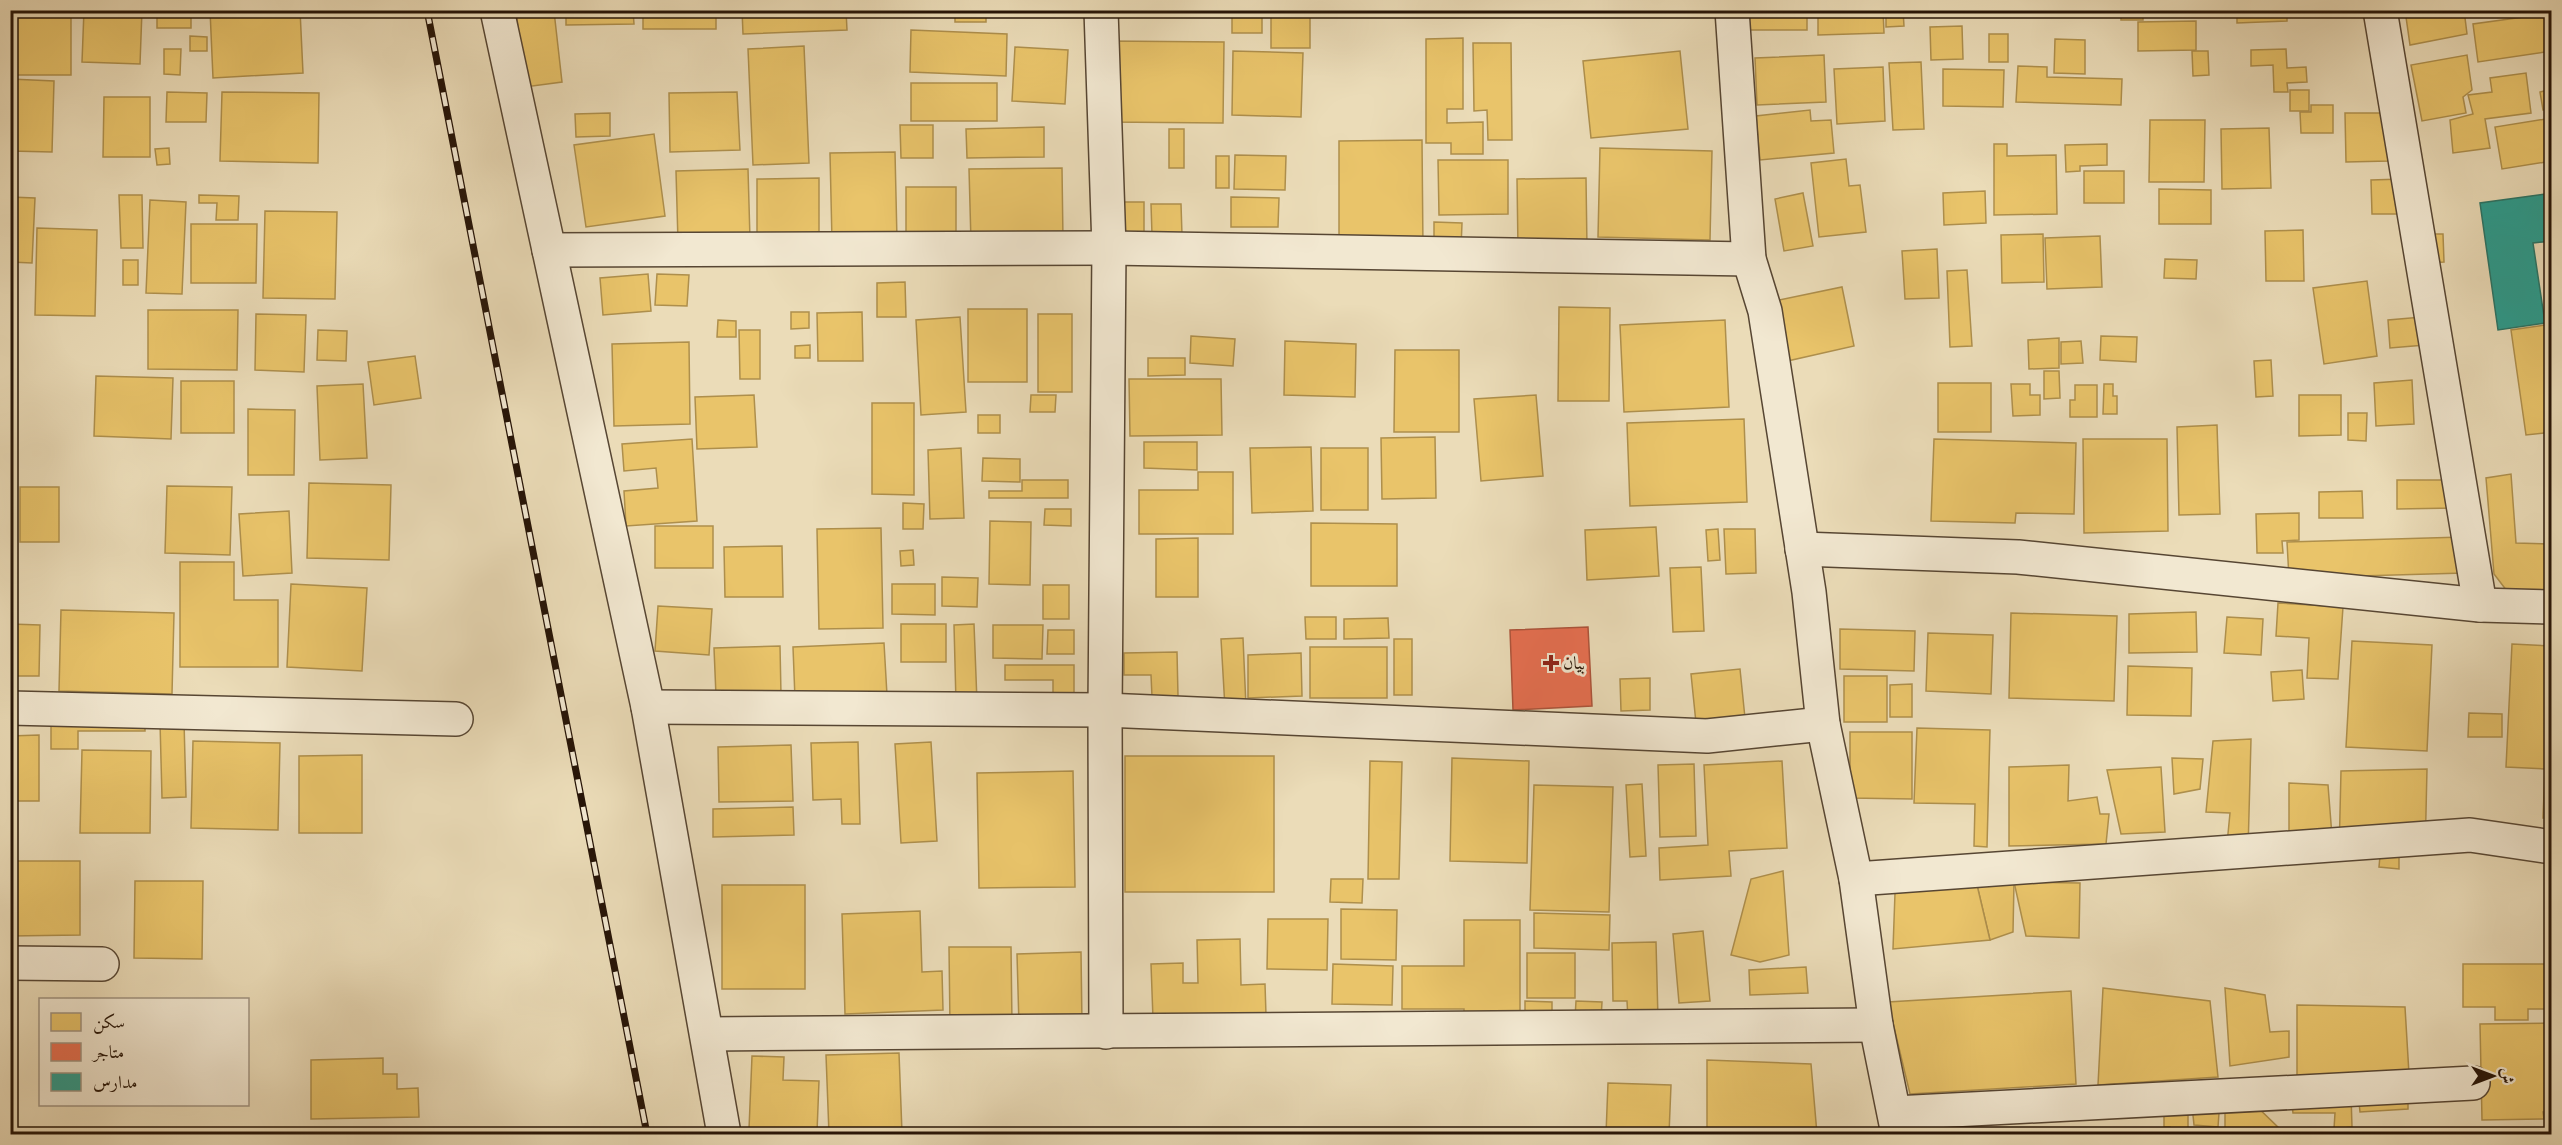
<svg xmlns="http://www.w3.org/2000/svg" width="2562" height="1145" font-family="Vollkorn,Amiri,serif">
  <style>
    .homes { fill: #e9c46a; stroke: #ae8f4c; stroke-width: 1.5 }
    .shops { fill: #e76f51; stroke: #ad543b; stroke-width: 1.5 }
    .schools { fill: #2a9d8f; stroke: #297466; stroke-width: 1.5 }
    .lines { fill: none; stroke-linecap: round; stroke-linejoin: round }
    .minor-casing { stroke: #574633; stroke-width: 36 }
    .tertiary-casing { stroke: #574633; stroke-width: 36 }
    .minor { stroke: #f2e8d1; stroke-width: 33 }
    .tertiary { stroke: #f2e8d1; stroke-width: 33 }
    .rail-casing { stroke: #261407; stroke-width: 7 }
    .rail { stroke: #f2e8d1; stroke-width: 4.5; stroke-dasharray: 14; stroke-linecap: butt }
    .poi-dot { fill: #8f2418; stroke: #f2e8d1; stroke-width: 2 }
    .labels { text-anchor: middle; stroke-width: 6; stroke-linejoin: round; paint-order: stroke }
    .poi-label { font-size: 18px; fill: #261407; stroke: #f2e8d1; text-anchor: start }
  </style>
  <rect width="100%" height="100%" fill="#ebdcb8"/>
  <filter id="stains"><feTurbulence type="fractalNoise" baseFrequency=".00333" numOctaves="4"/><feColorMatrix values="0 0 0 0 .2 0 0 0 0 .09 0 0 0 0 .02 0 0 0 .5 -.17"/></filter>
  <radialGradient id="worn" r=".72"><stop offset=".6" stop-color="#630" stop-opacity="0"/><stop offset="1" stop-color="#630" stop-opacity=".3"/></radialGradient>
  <g class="homes">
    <rect x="10" y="10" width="61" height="65"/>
    <path d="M84,10H142L140,64L82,62Z"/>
    <rect x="157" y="10" width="34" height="18"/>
    <path d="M210,10H300L303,73L213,78Z"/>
    <path d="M516,10H562L554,11L562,82L525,87Z"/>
    <path d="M566,10H633L634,24L566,25Z"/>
    <rect x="643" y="10" width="73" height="19"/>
    <path d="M742,10H846L847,30L743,34Z"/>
    <rect x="955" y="10" width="31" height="12"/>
    <rect x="994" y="10" width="44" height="6"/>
    <rect x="1749" y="10" width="58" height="20"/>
    <path d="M1818,10H1883L1884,33L1818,35Z"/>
    <path d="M1886,10H1903L1904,26L1886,27Z"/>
    <rect x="2121" y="10" width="22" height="10"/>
    <path d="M2153,10H2176V13L2153,14Z"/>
    <path d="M2237,10H2287V21L2237,23Z"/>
    <path d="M2405,10H2464L2467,34L2410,45Z"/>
    <rect x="1271" y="12" width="39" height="36"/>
    <path d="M2552,13V51L2478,62L2473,24Z"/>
    <rect x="1232" y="15" width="30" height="18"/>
    <path d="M2196,21V50L2138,51V22Z"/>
    <path d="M1962,26L1963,59L1931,60L1930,27Z"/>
    <path d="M911,30L1007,34L1006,76L910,72Z"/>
    <rect x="1989" y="34" width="19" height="28"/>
    <path d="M190,36L207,37V51H190Z"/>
    <path d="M1463,38V109H1447V123L1483,122V154H1451V143H1426V39Z"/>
    <path d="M2055,39L2085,40V74L2054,73Z"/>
    <path d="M1107,41L1224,42L1223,123L1106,122Z"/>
    <path d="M1473,43H1511L1512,140H1488L1487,110L1474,111Z"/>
    <path d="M804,46L809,163L753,165L748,49Z"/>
    <path d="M1015,47L1068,50L1065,104L1012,101Z"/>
    <path d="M164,49H181L180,75L164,74Z"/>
    <path d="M2286,49L2287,68L2306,67L2307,82L2287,83L2288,92H2274L2273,65L2251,66V50Z"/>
    <path d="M1233,51L1303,53L1301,117L1232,115Z"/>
    <path d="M1680,51L1688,129L1591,138L1583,61Z"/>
    <path d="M2192,51H2208L2209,75L2193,76Z"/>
    <path d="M1824,55L1826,102L1757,105L1755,58Z"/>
    <path d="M2467,55L2472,90L2463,97L2466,113L2422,121L2411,65Z"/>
    <path d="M1921,62L1924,129L1893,130L1889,63Z"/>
    <path d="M2018,66L2047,67V77L2122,79L2121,105L2016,102Z"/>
    <path d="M1883,67L1885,121L1837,124L1834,69Z"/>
    <path d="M1943,69L2004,70L2003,107L1943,106Z"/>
    <path d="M2526,73L2531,113L2485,119L2490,148L2453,153L2450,120L2473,114L2468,95L2492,92L2490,78Z"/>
    <path d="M10,79L54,81L52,152L10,151Z"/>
    <rect x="911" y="83" width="86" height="38"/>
    <path d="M2552,89V109L2543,110L2540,92Z"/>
    <rect x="2290" y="90" width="19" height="21"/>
    <path d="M167,92L207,93L206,122H166Z"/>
    <path d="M222,92L319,93L318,163L220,161Z"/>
    <path d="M737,92L740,150L670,152L669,93Z"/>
    <path d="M104,97H150V157H103Z"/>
    <path d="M2311,105H2333V133H2301L2300,112H2311Z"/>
    <path d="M1810,110L1811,121L1831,120L1834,153L1760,160L1756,116Z"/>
    <path d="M610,113V136L576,137L575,114Z"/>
    <path d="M2345,113H2388L2389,161L2346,162Z"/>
    <path d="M2552,118V161L2502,169L2495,127Z"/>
    <path d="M2150,120H2205L2204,182H2149Z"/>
    <path d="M900,125H933V158H901Z"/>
    <path d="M1044,127V157L967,158L966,129Z"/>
    <path d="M2269,128L2271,188L2222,189L2221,129Z"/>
    <rect x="1169" y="129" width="15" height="39"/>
    <path d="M654,134L665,216L586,227L574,145Z"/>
    <path d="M1422,140L1423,249L1339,250V141Z"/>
    <path d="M1994,144H2007V156L2056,155L2057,214L1994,215Z"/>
    <path d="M2107,144V165L2080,166V171L2066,172L2065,145Z"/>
    <path d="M169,148L170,164L157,165L155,149Z"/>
    <path d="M1600,148L1712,151L1710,240L1598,237Z"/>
    <path d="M895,152L897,240L832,242L830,153Z"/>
    <path d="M1235,155L1286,156L1285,190L1234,189Z"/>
    <rect x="1216" y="156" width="13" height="32"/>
    <path d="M1846,159L1849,186L1860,185L1866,232L1819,237L1811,163Z"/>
    <path d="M1438,160H1508V214L1439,215Z"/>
    <path d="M1062,168L1063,240L971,242L969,169Z"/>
    <path d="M748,169L750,239L678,242L676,171Z"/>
    <rect x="2084" y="171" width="40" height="32"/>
    <path d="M819,178V242H757V179Z"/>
    <path d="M1586,178L1587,248L1518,249L1517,179Z"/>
    <path d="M2402,179L2403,214H2372L2371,180Z"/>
    <rect x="906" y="187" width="50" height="55"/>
    <path d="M2159,189L2211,190V224H2159Z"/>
    <path d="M1985,191L1986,223L1944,225L1943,193Z"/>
    <path d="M1803,193L1813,246L1784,251L1775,199Z"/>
    <path d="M119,195H142L143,248H121Z"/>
    <path d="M199,195L239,196L238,220H216L217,203H199Z"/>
    <path d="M10,197L35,198L32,263L10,262Z"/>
    <path d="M1231,197L1279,198L1278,227H1231Z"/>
    <path d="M150,200L186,202L182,294L146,293Z"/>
    <rect x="1121" y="202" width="23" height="30"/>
    <path d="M1151,204H1181L1182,235H1152Z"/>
    <path d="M265,211L337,212L335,299L263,298Z"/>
    <path d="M1434,222L1462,223L1461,249L1434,248Z"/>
    <path d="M191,224H257L256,283H191Z"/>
    <path d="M37,228L97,230L95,316L35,315Z"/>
    <path d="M2303,230L2304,281H2266L2265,231Z"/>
    <path d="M2043,234L2044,282L2002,283L2001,235Z"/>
    <path d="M2424,234H2443L2444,262L2425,263Z"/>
    <path d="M2100,236L2102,287L2047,289L2045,238Z"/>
    <path d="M1937,249L1939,298L1905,299L1902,251Z"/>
    <path d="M2165,259L2197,260L2196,279L2164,278Z"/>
    <rect x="123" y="260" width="15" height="25"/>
    <path d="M1967,270L1972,346L1950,347L1947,271Z"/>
    <path d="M648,274L651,311L603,315L600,278Z"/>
    <path d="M657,274L689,275L687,306L655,305Z"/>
    <path d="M2367,281L2377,356L2324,364L2313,288Z"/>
    <path d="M905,282L906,317H877V283Z"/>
    <path d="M1842,287L1854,346L1783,362L1770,302Z"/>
    <path d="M1559,307L1610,308L1609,401H1558Z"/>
    <rect x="968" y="309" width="59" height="73"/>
    <path d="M148,310H238L237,370L148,369Z"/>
    <path d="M791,312H809V328L791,329Z"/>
    <path d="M862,312L863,361H818L817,313Z"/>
    <path d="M256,314L306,315L304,372L255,370Z"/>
    <rect x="1038" y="314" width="34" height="78"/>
    <path d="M960,317L966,412L921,415L916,320Z"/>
    <path d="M2422,317L2425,345L2390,348L2388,320Z"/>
    <path d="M718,320L736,321V337H717Z"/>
    <path d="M1725,320L1729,407L1624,412L1620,325Z"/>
    <path d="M2552,324V432L2526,435L2511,330Z"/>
    <path d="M318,330L347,331L346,361L317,360Z"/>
    <path d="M739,330H760V379H740Z"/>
    <path d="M1191,336L1235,339L1233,366L1190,363Z"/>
    <path d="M2101,336L2137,337L2136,362L2100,360Z"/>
    <path d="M2059,338V368L2029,369L2028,340Z"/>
    <path d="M1285,341L1356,344L1355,397L1284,395Z"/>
    <path d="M2081,341L2083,363L2061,364V342Z"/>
    <path d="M689,342L690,424L614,426L612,344Z"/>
    <path d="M810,345V358H795V346Z"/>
    <path d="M1395,350H1459V432H1394Z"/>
    <path d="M415,356L421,398L374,405L368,362Z"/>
    <path d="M1148,358H1185V375L1148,376Z"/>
    <path d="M2271,360L2273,396L2256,397L2254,361Z"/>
    <path d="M2044,371H2059L2060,398L2044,399Z"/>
    <path d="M96,376L173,378L171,439L94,436Z"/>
    <path d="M1129,379H1221L1222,435L1130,436Z"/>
    <path d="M2412,380L2414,424L2376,426L2374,383Z"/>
    <rect x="181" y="381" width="53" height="52"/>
    <rect x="1938" y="383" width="53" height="49"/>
    <path d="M363,384L367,458L320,460L317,386Z"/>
    <path d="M2011,384H2030V395H2040V415L2013,416Z"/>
    <path d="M2104,384H2113V396H2117V414H2103Z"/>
    <path d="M2075,385H2097V417H2070V400H2075Z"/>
    <path d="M754,395L757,447L697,449L695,397Z"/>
    <path d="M1031,395H1056L1055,412H1030Z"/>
    <path d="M1536,395L1543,476L1481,481L1474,399Z"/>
    <path d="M2299,395H2341V435L2299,436Z"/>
    <path d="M872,403H914V495L872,494Z"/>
    <path d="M248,409L295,410L294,475H248Z"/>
    <path d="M2348,413H2367L2366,441L2348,440Z"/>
    <rect x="978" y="415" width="22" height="18"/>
    <path d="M1744,419L1747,502L1630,506L1627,423Z"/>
    <path d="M2217,425L2220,514L2179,515L2177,427Z"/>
    <path d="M1435,437L1436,498L1382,499L1381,438Z"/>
    <path d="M692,439L697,521L626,526L624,491L658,488L656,468L624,471L622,444Z"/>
    <path d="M1934,439L2076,443L2074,514L2016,513L2015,523L1931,521Z"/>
    <path d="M2083,439H2167L2168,531L2084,533Z"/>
    <path d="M1144,442H1197V470L1144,468Z"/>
    <path d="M1311,447L1313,511L1252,513L1250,448Z"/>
    <path d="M961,448L964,518L930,519L928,450Z"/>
    <rect x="1321" y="448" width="47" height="62"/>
    <path d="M983,458L1020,459V482L982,481Z"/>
    <path d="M1198,472H1233V534H1139V490H1198Z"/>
    <path d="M2511,474L2516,543L2552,544V600L2507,591L2494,574L2486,478Z"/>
    <path d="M1022,480H1068V498H989V491H1022Z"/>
    <path d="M2397,480H2453L2454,508L2397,509Z"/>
    <path d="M10,482H12L13,545H10Z"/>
    <path d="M309,483L391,485L389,560L307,558Z"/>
    <path d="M167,486L232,487L230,555L165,553Z"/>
    <rect x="20" y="487" width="39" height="55"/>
    <path d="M2362,491L2363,518H2319V492Z"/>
    <path d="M903,503L924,504L923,529H903Z"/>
    <path d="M1045,509H1071V526L1044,525Z"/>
    <path d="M289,511L292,573L243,576L239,514Z"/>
    <path d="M2299,513V540L2282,541L2283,553H2257L2256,514Z"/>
    <path d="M990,521L1031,522L1030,585L989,584Z"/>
    <path d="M1311,523L1397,524V586H1311Z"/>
    <rect x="655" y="526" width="58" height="42"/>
    <path d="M1656,527L1659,576L1587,580L1585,530Z"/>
    <path d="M881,528L883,628L819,629L817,529Z"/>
    <path d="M1718,529L1720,560L1708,561L1706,530Z"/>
    <path d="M1724,529H1755L1756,573L1726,574Z"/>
    <path d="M2463,537L2464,573L2289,578L2287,542Z"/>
    <path d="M1198,538V597H1156V539Z"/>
    <path d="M782,546L783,597H725L724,547Z"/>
    <path d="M913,550L914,565L901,566L900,551Z"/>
    <path d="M180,562H234V600H278V667H180Z"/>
    <path d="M1701,567L1704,631L1673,632L1670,568Z"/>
    <path d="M942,577L978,578L977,607L942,606Z"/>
    <path d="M291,584L367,588L362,671L287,667Z"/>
    <path d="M892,584H935V615L892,614Z"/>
    <rect x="1043" y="585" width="26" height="34"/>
    <path d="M2278,603L2343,607L2338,679L2307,678L2309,638L2276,636Z"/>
    <path d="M658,606L712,609L709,655L655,651Z"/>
    <path d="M61,610L174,613L172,694L59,691Z"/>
    <path d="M2196,612L2197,652L2129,653V614Z"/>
    <path d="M2011,613L2117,616L2114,701L2009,698Z"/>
    <path d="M1305,617H1336V639H1306Z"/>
    <path d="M2227,617L2263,619L2261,655L2224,653Z"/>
    <path d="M1388,618L1389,638L1344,639V619Z"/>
    <path d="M10,624L40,625L39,676H10Z"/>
    <rect x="901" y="624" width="45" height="38"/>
    <path d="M974,624L977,702L956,703L954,625Z"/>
    <path d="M993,625H1043L1042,659L993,658Z"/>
    <path d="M1840,629L1915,631L1914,671L1840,669Z"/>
    <path d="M1048,630H1074V654H1047Z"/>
    <path d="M1928,633L1993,635L1991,694L1926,691Z"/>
    <path d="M1243,638L1246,707L1225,708L1221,639Z"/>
    <rect x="1394" y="639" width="18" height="56"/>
    <path d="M2352,641L2432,645L2427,751L2346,747Z"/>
    <path d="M884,643L887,695L795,699L793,647Z"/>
    <path d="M2512,644L2552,646V818H2543L2545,769L2506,767Z"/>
    <path d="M780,646L781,695L716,696L714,648Z"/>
    <rect x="1310" y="647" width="77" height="51"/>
    <path d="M1177,652L1178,696L1152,697L1151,675H1124V653Z"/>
    <path d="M1301,653L1302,696L1248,698V655Z"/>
    <path d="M1005,665H1074V702H1053V680H1005Z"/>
    <path d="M2128,666L2192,668L2191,716L2127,715Z"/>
    <path d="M1740,669L1745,718L1696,723L1691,674Z"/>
    <path d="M2302,670L2304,699L2273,701L2271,672Z"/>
    <rect x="1844" y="676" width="43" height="46"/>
    <path d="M1650,678V710L1621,711L1620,679Z"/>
    <path d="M1912,684V717H1890V685Z"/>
    <path d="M2469,713L2502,714V737H2468Z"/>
    <path d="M51,718L145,719V731H78V749H51Z"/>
    <path d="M184,721L186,797L162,798L160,722Z"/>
    <path d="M1917,728L1990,730L1987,847L1974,846L1975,804L1914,803Z"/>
    <path d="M1850,732H1912V799L1850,798Z"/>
    <path d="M39,735V801H10V736Z"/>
    <path d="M2251,739L2248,851L2227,844L2230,813L2206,812L2213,741Z"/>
    <path d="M193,741L280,743L278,830L191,828Z"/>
    <path d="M858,742L860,824H842L841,799L813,800L811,743Z"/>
    <path d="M931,742L937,841L901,843L895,744Z"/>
    <path d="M791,745L793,801L719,802L718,747Z"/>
    <path d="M82,750L151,751L150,833H80Z"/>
    <path d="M362,755V833H299V756Z"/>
    <rect x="1125" y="756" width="149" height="136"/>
    <path d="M1452,758L1529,761L1527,863L1450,861Z"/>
    <path d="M2172,758L2203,759L2200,789L2174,794Z"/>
    <path d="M1370,761L1402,762L1399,879H1368Z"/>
    <path d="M1782,761L1787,848L1729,851L1731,876L1660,880L1659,848L1708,845L1704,765Z"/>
    <path d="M1694,764L1696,836L1660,837L1658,765Z"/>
    <path d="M2069,765L2068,801L2097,797L2100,814H2109L2106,844L2009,846V767Z"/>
    <path d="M2161,767L2165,832L2121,834L2107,770Z"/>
    <path d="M2427,769L2425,855H2399V869L2379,867L2380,856L2339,855L2341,771Z"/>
    <path d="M1073,771L1075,887L979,888L977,773Z"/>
    <path d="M2289,783L2328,785L2332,836H2289Z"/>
    <path d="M1642,784L1646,856L1630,857L1626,785Z"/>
    <path d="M1534,785L1613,787L1609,912L1530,910Z"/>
    <path d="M793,807L794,835L713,837V809Z"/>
    <path d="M10,861H80V935L10,936Z"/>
    <path d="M1783,871L1789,955L1760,962L1731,955L1751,879Z"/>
    <path d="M1331,879H1363L1362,903L1330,902Z"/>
    <path d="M135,881H203L202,959L134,958Z"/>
    <path d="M2014,882L2013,932L1990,940L1977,885Z"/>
    <path d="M2014,882L2080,883L2079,938L2026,936Z"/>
    <rect x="722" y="885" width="83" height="104"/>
    <path d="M1977,885L1990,940L1893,949L1895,893Z"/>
    <path d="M1341,909L1397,910L1396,960L1341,959Z"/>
    <path d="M920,911L922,972L942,971L943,1010L845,1014L842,914Z"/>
    <path d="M1534,913L1610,915L1609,950L1534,948Z"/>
    <path d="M1268,919H1328L1327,970L1267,969Z"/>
    <path d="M1464,920H1520V1016H1464V1009H1402V966H1464Z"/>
    <path d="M1703,931L1710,1001L1679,1003L1673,934Z"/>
    <path d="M1240,939L1241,985L1265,984L1266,1015L1153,1019L1151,964L1183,963V983H1198L1197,940Z"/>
    <path d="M1656,942L1658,1019H1628L1627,1001H1613L1612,943Z"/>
    <path d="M949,947H1011L1012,1025L950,1026Z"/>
    <path d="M1081,952L1082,1024L1019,1026L1017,954Z"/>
    <rect x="1527" y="953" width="48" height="45"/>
    <path d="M1333,964L1393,966L1392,1005L1332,1004Z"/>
    <path d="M2463,964H2552V1009H2528V1020H2495V1007H2463Z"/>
    <path d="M1806,967L1808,993L1750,995L1749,970Z"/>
    <path d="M2103,988L2210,1001L2218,1077L2098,1085Z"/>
    <path d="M2225,988L2265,995L2270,1032L2289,1031V1057L2230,1066Z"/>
    <path d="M2071,991L2076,1084L1910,1094L1888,1002Z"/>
    <path d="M1525,1001L1552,1002V1016H1525Z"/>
    <path d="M1576,1001L1602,1002L1601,1019L1575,1018Z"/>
    <path d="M2297,1005L2405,1007L2409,1074L2297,1077Z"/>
    <path d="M2552,1023V1112H2543L2544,1119L2482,1120L2480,1024Z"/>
    <path d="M899,1053L902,1133L829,1134L826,1055Z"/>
    <path d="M752,1056L784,1057L783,1080L819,1081L817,1132L749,1129Z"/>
    <path d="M383,1058V1074H397V1089L418,1088L419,1117L311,1119V1060Z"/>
    <path d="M1707,1060L1811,1064L1817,1134H1707Z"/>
    <path d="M1608,1083L1671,1085L1669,1134H1606Z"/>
    <path d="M2358,1093H2408V1109L2360,1112Z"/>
    <path d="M2351,1094L2352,1127L2334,1129L2335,1113H2293L2291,1097Z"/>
    <path d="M2191,1096L2220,1099L2218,1127L2194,1125Z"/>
    <path d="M2225,1101H2251L2283,1132L2225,1129Z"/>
    <path d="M2188,1107V1134H2171L2170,1127H2164V1113Z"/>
    <path d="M2425,1128V1134H2404V1129Z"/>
  </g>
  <path class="shops" d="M1588,627L1592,706L1513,710L1510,630Z"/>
  <path class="schools" d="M2552,193V241L2533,243L2545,323L2498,330L2480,203Z"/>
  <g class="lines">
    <defs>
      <g id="minor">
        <path d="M1101,10L1109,248L1105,710L1106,1032"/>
        <path d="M2380,10L2480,605"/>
        <path d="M549,250L1109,248L1749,259"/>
        <path d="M648,707L1105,710L1707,736L1823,724"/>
        <path d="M10,708L456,719"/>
        <path d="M1856,879L2470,835L2552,847"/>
        <path d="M10,963L102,964"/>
        <path d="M707,1034L1876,1025"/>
        <path d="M1895,1113L2473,1083"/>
      </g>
      <g id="tertiary">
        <path d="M497,10L648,707L724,1134"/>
        <path d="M1732,10L1749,259L1765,311L1809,592L1823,724L1856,879L1876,1025L1898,1134"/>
        <path d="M1802,549L2018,557L2480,605L2552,607"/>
      </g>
    </defs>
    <use href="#minor" class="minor-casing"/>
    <use href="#tertiary" class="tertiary-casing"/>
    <use href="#minor" class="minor"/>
    <use href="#tertiary" class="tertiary"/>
    <defs>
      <path id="rail" d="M427,10L647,1134"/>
    </defs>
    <use href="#rail" class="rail-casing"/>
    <use href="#rail" class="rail"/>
  </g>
  <path class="poi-dot" d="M1548 654h6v6h6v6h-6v6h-6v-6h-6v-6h6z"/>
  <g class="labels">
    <g class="poi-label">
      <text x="1563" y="669">بيان</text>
    </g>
  </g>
  <rect width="2562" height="1145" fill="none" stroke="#ebdcb8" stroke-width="36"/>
  <rect x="12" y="12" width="2538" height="1121" fill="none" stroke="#261407" stroke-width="3"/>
  <rect x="18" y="18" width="2526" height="1109" fill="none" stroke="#261407" stroke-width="1.5"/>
  <rect x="39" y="998" width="210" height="108" fill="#f2e8d1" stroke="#a09380" stroke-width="1.5"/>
  <rect x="51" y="1013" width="30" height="18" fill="#e9c46a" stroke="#a09380" stroke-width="1.5"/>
  <text x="93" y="1028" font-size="18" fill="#261407">سكن</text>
  <rect x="51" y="1043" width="30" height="18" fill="#e76f51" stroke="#a09380" stroke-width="1.5"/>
  <text x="93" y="1058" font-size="18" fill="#261407">متاجر</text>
  <rect x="51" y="1073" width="30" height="18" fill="#2a9d8f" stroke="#a09380" stroke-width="1.5"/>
  <text x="93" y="1088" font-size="18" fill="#261407">مدارس</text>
  <g transform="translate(2493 1076) rotate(90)" stroke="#f2e8d1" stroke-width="4.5" paint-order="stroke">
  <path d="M0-4.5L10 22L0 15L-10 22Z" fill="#261407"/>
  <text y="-9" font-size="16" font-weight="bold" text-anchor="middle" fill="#261407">ش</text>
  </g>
  <rect width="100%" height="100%" filter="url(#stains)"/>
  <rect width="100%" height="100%" fill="url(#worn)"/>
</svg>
